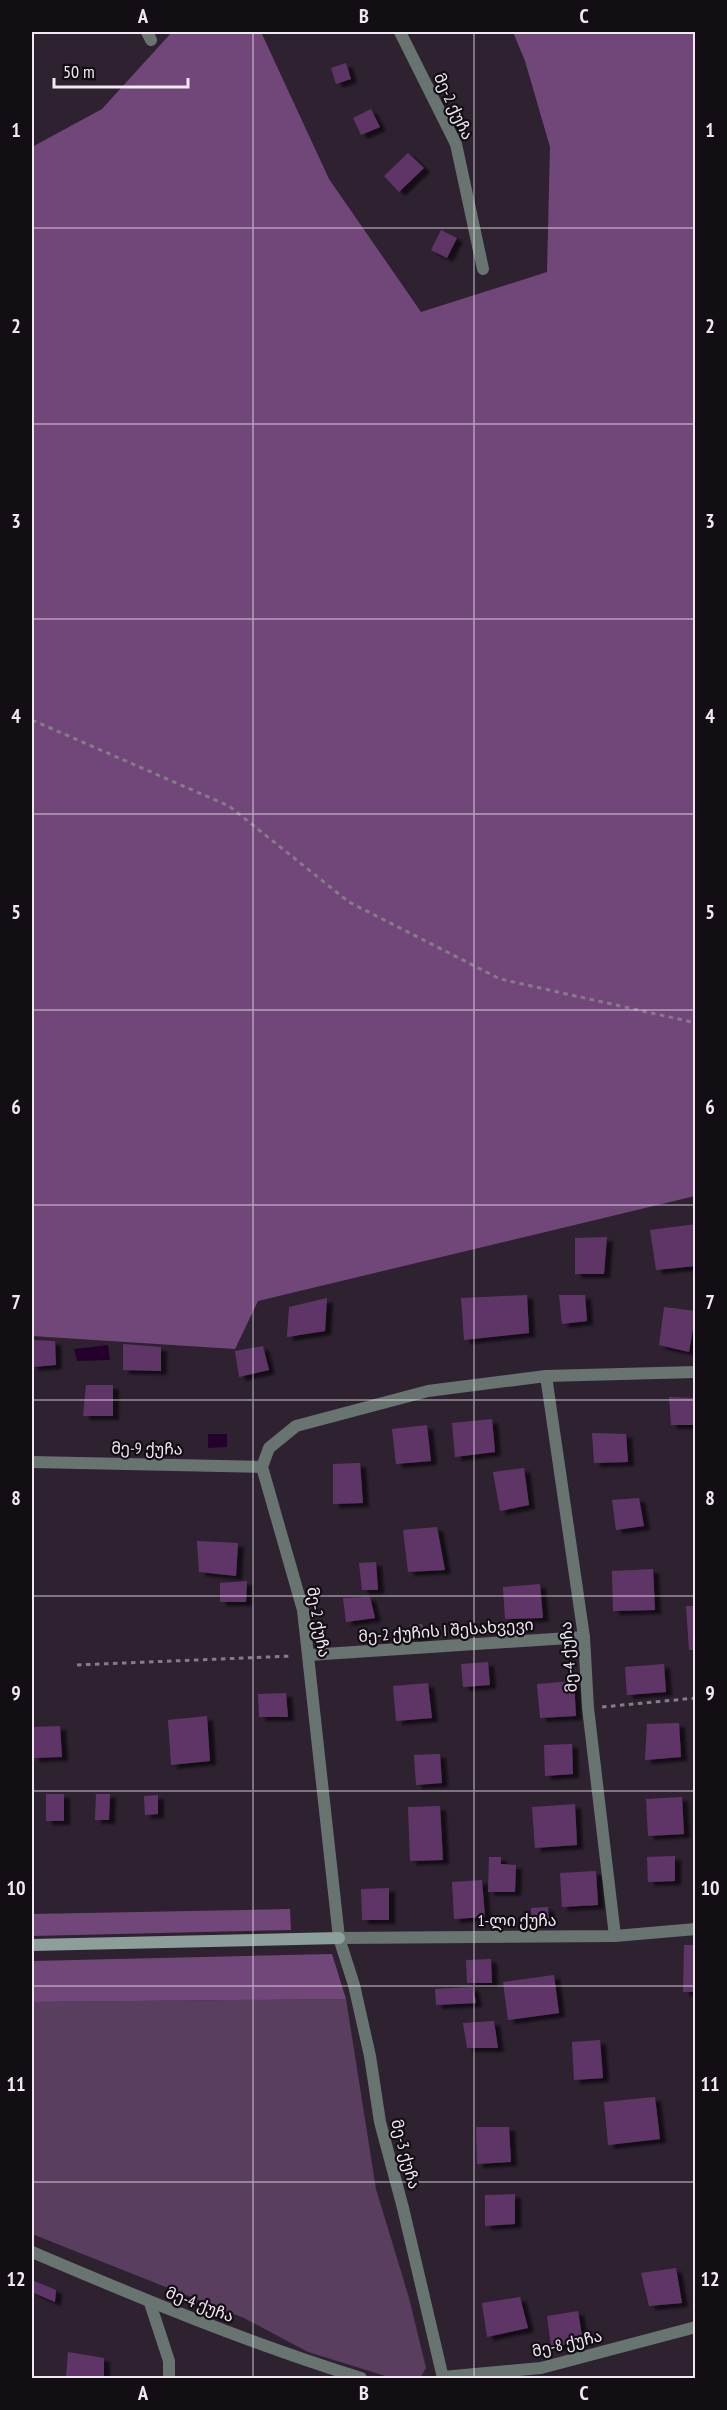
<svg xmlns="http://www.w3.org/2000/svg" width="727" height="2410" font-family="'PT Sans Narrow','Noto Sans Georgian',sans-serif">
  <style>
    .green { fill: #593e5f }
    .forest { fill: #71477a }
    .water { fill: #25002d }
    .building { fill: #5f3668; filter: url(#shadow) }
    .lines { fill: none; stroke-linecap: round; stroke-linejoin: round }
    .path { stroke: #867c88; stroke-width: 3; stroke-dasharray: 4.5 4.5; stroke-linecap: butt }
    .minor { stroke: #687470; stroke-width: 12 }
    .tertiary { stroke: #687470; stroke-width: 12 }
    .secondary { stroke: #8d9f9a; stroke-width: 12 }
    .grid { fill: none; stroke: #f0e8f2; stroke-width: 1.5; stroke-opacity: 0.55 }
    .labels { text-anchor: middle; stroke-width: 4.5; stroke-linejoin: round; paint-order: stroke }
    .street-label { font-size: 16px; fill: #f0e8f2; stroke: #130d14 }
    .neatline { fill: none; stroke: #f0e8f2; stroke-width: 2 }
    .grid-label { font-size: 20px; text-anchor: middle; font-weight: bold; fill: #f0e8f2 }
  </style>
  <defs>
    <filter id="shadow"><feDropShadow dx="6" dy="4" stdDeviation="1.5" flood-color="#0009"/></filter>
  </defs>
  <rect width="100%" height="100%" fill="#2e2231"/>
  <path class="green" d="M346,1999L376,2189L409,2298L426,2368L420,2378H392L308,2352L244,2318L32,2234V2002Z"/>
  <g class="forest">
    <path d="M172,32H261L329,179L421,312L547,272L550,147L525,61L513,32H696L695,1196L258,1301L235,1349L32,1336V147L102,109Z"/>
    <path d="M290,1909L291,1930L32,1936V1914Z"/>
    <path d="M332,1954L346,1999L32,2002V1961Z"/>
  </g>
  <g class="water">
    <path d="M108,1345L110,1360L77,1361L74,1349Z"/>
    <path d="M208,1434H227V1447L208,1448Z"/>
  </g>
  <g class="building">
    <path d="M346,63L351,79L336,84L331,68Z"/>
    <path d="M371,109L380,127L361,135L353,118Z"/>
    <path d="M408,153L424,168L399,192L384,176Z"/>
    <path d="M441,230L457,238L447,258L431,250Z"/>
    <path d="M696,1224V1266L656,1270L650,1230Z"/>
    <path d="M607,1237L604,1274H575V1238Z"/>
    <path d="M527,1295L529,1333L464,1340L461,1298Z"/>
    <path d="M559,1295H585L587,1321L562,1324Z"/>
    <path d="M327,1298L325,1331L287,1337L289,1307Z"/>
    <path d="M664,1307L696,1311L689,1352L659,1345Z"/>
    <path d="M32,1340L55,1341L56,1365L32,1367Z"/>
    <path d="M123,1344L161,1347V1371L123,1370Z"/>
    <path d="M263,1346L269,1370L239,1377L235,1351Z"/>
    <path d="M86,1385H113V1416H83Z"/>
    <path d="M669,1397L696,1398V1425H671Z"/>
    <path d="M492,1419L495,1452L455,1457L452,1423Z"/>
    <path d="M427,1425L431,1461L396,1464L392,1429Z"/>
    <path d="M592,1433L626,1434L628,1462L594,1463Z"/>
    <path d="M360,1463L363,1503L333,1504V1464Z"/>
    <path d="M524,1468L529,1505L500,1511L493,1472Z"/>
    <path d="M639,1498L644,1526L616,1530L612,1500Z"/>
    <path d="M437,1527L445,1570L408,1572L403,1530Z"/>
    <path d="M197,1541L238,1543L236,1576L199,1572Z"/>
    <path d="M376,1562L378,1590H362L359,1563Z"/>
    <path d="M653,1569L655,1610L613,1611L612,1571Z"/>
    <path d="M247,1581L246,1602H220V1583Z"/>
    <path d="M540,1584L543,1618L505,1619L503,1587Z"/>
    <path d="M370,1597L375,1618L346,1622L343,1598Z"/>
    <path d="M686,1606H696V1650H689Z"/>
    <path d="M422,1624L427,1635L413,1638L410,1625Z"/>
    <path d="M488,1662L490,1685L463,1687L461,1664Z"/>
    <path d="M664,1664L666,1692L627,1695L625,1667Z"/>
    <path d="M574,1681L576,1716L540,1718L537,1684Z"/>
    <path d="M428,1683L432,1718L396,1721L393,1686Z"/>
    <path d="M286,1693L288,1717H259L258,1694Z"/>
    <path d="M207,1716L210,1761L171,1765L168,1720Z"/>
    <path d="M679,1723L681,1757L645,1760L647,1724Z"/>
    <path d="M60,1726L62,1757L33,1758V1727Z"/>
    <path d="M572,1744L573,1774L545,1776L544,1745Z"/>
    <path d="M440,1754L442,1783L416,1785L414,1755Z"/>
    <rect x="46" y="1794" width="18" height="27"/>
    <path d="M96,1794H110L109,1820H95Z"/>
    <path d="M158,1795V1814L145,1815L144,1796Z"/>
    <path d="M682,1797L684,1834L648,1836L646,1799Z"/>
    <path d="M575,1804L577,1845L535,1848L532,1807Z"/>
    <path d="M440,1806L443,1860L410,1861L408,1807Z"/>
    <path d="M675,1856V1881L648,1882L647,1857Z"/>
    <path d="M489,1857H501V1864L516,1865L515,1892H488Z"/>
    <path d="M596,1871L598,1905L562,1907L560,1873Z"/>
    <path d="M482,1880L485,1917L454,1919L452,1882Z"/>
    <path d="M389,1888V1920H362L361,1889Z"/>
    <path d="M548,1907L549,1921L532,1923L531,1908Z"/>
    <path d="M684,1945H696V1992H683Z"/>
    <path d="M491,1959L492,1983H467L466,1960Z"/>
    <path d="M554,1975L559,2013L508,2020L503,1982Z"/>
    <path d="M473,1987L476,2003L436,2005L435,1989Z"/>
    <path d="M494,2021L498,2048H467L463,2023Z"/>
    <path d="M600,2040L603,2078L574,2080L572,2042Z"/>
    <path d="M655,2097L660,2139L608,2145L604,2102Z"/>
    <path d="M476,2127H509L511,2162L477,2164Z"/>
    <path d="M515,2194V2224L485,2226V2195Z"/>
    <path d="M676,2268L682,2303L649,2306L641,2273Z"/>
    <path d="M32,2280L56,2290L55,2302L32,2292Z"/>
    <path d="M520,2297L528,2328L487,2337L482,2303Z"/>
    <path d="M578,2311L583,2342L551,2347L547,2316Z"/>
    <path d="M68,2352L104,2358V2378H66Z"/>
  </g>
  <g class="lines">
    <g class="path">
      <path d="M32,720L229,806L349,902L500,979L696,1023"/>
      <path d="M77,1665L292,1656"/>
      <path d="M602,1707L696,1698"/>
    </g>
    <g class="minor">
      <path d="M147,32L151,40"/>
      <path d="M400,32L456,144L483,269"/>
      <path d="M696,1372L546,1376L428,1391L296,1426L269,1448L262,1467L303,1610L339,1938L615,1936L696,1929"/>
      <path d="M546,1376L584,1637L588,1708L615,1936"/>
      <path d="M32,1462L262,1467"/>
      <path d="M309,1655L584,1637"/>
      <path d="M150,2303L169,2361V2378"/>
      <path d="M443,2377L541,2368L696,2327"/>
    </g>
    <g class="tertiary">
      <path d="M339,1938L354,1985L370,2056L380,2122L403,2208L443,2378"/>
      <path d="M32,2252C140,2298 248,2343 361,2378"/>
    </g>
    <path class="secondary" d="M32,1945L339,1938"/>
  </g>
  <path class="grid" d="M253,32V2378M474,32V2378M32,228H696M32,424H696M32,619H696M32,814H696M32,1010H696M32,1205H696M32,1400H696M32,1596H696M32,1791H696M32,1986H696M32,2182H696"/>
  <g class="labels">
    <g class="street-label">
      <text transform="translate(454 106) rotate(65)" y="6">მე-2 ქუჩა</text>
      <text transform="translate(147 1448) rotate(1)" y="6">მე-9 ქუჩა</text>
      <text transform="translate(319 1622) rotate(80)" y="6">მე-2 ქუჩა</text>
      <text transform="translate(446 1630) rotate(-4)" y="6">მე-2 ქუჩის I შესახვევი</text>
      <text transform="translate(568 1657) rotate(-95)" y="6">მე-4 ქუჩა</text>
      <text x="517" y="1926">1-ლი ქუჩა</text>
      <text transform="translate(406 2154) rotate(75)" y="6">მე-3 ქუჩა</text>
      <text transform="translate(200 2304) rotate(21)" y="6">მე-4 ქუჩა</text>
      <text transform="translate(567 2343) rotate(-13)" y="6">მე-8 ქუჩა</text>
    </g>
  </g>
  <rect width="727" height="2410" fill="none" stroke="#130d14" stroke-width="66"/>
  <path d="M54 78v9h134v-9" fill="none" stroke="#f0e8f2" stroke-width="3"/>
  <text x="63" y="78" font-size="18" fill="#f0e8f2" stroke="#130d14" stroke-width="4.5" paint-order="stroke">50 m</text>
  <rect x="33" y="33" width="661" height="2344" class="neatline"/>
  <g class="grid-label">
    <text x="143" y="23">A</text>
    <text x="364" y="23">B</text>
    <text x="584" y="23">C</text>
    <text x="16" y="137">1</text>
    <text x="710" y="137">1</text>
    <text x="16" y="333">2</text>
    <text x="710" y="333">2</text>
    <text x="16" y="528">3</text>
    <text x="710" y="528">3</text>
    <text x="16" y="723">4</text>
    <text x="710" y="723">4</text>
    <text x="16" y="919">5</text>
    <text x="710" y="919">5</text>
    <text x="16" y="1114">6</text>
    <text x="710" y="1114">6</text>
    <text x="16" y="1309">7</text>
    <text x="710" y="1309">7</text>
    <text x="16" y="1505">8</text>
    <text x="710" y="1505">8</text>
    <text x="16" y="1700">9</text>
    <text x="710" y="1700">9</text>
    <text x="16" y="1895">10</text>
    <text x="710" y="1895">10</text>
    <text x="16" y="2091">11</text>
    <text x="710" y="2091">11</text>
    <text x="16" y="2286">12</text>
    <text x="710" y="2286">12</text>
    <text x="143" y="2400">A</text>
    <text x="364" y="2400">B</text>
    <text x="584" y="2400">C</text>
  </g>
</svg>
